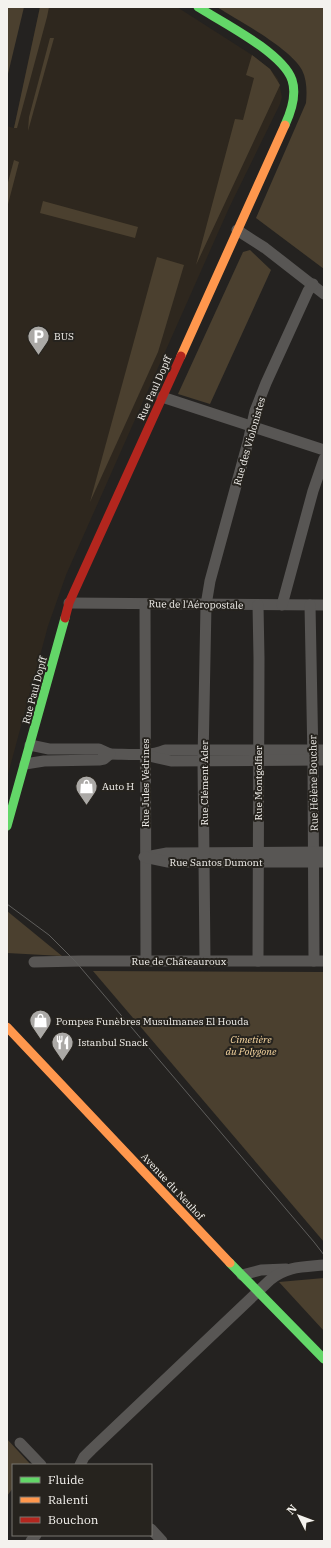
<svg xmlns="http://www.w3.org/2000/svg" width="331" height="1548" font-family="'IBM Plex Serif',serif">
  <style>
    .built { fill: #2e271e }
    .green { fill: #4b402f }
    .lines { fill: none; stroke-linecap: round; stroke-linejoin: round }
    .street { stroke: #585654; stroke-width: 11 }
    .fast { stroke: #63d668; stroke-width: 9 }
    .slow { stroke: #ff974d; stroke-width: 9 }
    .jam { stroke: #b3261e; stroke-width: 9 }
    .tram { stroke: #5f5e5c; stroke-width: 1 }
    .labels { text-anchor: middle; stroke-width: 4; stroke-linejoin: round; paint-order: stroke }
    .poi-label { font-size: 10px; fill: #f4f2ee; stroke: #26231e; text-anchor: start }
    .street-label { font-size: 10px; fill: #f4f2ee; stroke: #26231e }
    .park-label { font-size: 10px; font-style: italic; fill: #fad9a2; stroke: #26231e }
  </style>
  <rect width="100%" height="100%" fill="#242220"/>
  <path class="built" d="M40,7H177L252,55L270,69L278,79L282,97L280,104L229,208L66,575L48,626L7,778V126L14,128Z"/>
  <g class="green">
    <path d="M7,7H24L7,78Z"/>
    <path d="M40,7H49L47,17L17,128H14Z"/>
    <path d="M217,7H324V269L256,218L306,103C307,92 307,80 302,70C290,48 239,21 217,7Z"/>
    <path d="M50,38H54L28,131L29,117Z"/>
    <path d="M252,55L270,69L280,85L196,265L235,119L243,120L254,78L246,75Z"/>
    <path d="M14,160L19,162L7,208V186Z"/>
    <path d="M43,201L138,227L135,238L40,213Z"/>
    <path d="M250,250L271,270L210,404L178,394L243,252Z"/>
    <path d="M157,257L184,265L158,352L90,502Z"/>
    <path d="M7,911L62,956L7,953Z"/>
    <path d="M93,971L324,972V1242Z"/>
    <path d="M324,1278V1331L279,1282Z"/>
    <path d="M7,1439L31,1465H13V1488L7,1496Z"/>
  </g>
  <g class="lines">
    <g class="street">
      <path d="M237,230L265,248L324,294"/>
      <path d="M162,397L324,450"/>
      <path d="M69,603L324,605"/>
      <path d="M145,604L146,961"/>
      <path d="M258,605L259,658L258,961"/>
      <path d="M282,605L313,491L324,459"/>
      <path d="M310,605L313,760L314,961"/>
      <path d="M110,754C127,754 148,757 165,750H324"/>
      <path d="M149,756L171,761L324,760"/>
      <path d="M25,764L44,761L99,760L104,759L110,754L99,749H49L30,745"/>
      <path d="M151,856L167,853L324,852"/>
      <path d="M144,857L168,862H324"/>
      <path d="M205,961L203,760L206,605L210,581L248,442L255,411L266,383L308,291L313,284"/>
      <path d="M34,962L81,961H324"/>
      <path d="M242,1275L261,1270L286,1269"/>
      <path d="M20,1443L41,1465"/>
      <path d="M80,1465L84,1457L91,1450L270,1280C287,1266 303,1267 324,1265"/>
      <path d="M151,1529L162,1541"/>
      <path d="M31,1541L36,1535"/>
    </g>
    <g class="fast">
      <path d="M198,7C222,22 283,53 292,80C297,95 291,112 285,125"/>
      <path d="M7,826L65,618"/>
      <path d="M230,1263L324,1359"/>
    </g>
    <g class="slow">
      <path d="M181,356L285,125"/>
      <path d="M7,1027L230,1263"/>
    </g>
    <path class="jam" d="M65,618L69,603L181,356"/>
    <path class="tram" d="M7,904L49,935L75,961L314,1242L324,1255"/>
  </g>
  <defs>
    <symbol id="parking-pin" viewBox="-11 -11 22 30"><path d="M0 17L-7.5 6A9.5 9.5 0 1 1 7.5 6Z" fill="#aba9a6" stroke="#26231e"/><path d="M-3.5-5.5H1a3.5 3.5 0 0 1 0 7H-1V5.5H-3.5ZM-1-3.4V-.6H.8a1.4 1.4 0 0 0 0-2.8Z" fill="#fff"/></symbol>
    <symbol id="shop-pin" viewBox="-11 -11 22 30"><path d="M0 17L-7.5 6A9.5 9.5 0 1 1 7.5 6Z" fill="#aba9a6" stroke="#26231e"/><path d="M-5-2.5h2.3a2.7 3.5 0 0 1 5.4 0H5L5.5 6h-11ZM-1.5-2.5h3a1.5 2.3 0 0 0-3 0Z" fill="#fff"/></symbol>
    <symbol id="restaurant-pin" viewBox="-11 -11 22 30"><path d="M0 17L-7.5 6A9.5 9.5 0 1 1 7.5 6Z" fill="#aba9a6" stroke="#26231e"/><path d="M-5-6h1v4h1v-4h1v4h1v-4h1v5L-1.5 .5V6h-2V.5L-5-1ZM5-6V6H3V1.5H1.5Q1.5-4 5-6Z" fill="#fff"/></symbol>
  </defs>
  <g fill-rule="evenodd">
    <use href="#parking-pin" x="26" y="324" width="25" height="34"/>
    <use href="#shop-pin" x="74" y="774" width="25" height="34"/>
    <use href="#shop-pin" x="28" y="1008" width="25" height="34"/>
    <use href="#restaurant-pin" x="50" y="1030" width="25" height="34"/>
  </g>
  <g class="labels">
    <g class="poi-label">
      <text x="54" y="340">BUS</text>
      <text x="102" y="790">Auto H</text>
      <text x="56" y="1025">Pompes Funèbres Musulmanes El Houda</text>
      <text x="78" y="1046">Istanbul Snack</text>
    </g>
    <g class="street-label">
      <text transform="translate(154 388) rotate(-66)" y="4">Rue Paul Dopff</text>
      <text transform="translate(249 441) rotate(-74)" y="4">Rue des Violonistes</text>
      <text transform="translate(196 604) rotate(1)" y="4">Rue de l'Aéropostale</text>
      <text transform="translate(34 690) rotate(-75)" y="4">Rue Paul Dopff</text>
      <text transform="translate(145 783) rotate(-90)" y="4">Rue Jules Védrines</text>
      <text transform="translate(204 783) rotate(-90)" y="4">Rue Clément Ader</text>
      <text transform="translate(258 783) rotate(-90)" y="4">Rue Montgolfier</text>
      <text transform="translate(313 783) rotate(-91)" y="4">Rue Hélène Boucher</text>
      <text x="216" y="866">Rue Santos Dumont</text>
      <text x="179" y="965">Rue de Châteauroux</text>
      <text transform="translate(173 1186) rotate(47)" y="4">Avenue du Neuhof</text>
    </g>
    <g class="park-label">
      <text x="251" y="1043">Cimetière<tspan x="251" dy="12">du Polygone</tspan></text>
    </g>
  </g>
  <rect width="331" height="1548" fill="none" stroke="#f4f2ee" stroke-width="16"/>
  <rect x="12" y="1464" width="140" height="72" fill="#26231e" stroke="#787671"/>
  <rect x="20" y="1477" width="20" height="6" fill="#63d668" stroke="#787671"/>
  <text x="48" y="1484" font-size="12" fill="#f4f2ee">Fluide</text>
  <rect x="20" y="1497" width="20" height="6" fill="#ff974d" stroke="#787671"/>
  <text x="48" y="1504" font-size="12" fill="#f4f2ee">Ralenti</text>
  <rect x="20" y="1517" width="20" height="6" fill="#b3261e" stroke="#787671"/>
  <text x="48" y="1524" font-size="12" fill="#f4f2ee">Bouchon</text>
  <g transform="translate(299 1516) rotate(312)" stroke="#26231e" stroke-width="3" paint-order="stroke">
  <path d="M0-3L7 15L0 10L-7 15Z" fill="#f4f2ee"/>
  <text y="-6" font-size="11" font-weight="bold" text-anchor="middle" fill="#f4f2ee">N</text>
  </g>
</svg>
